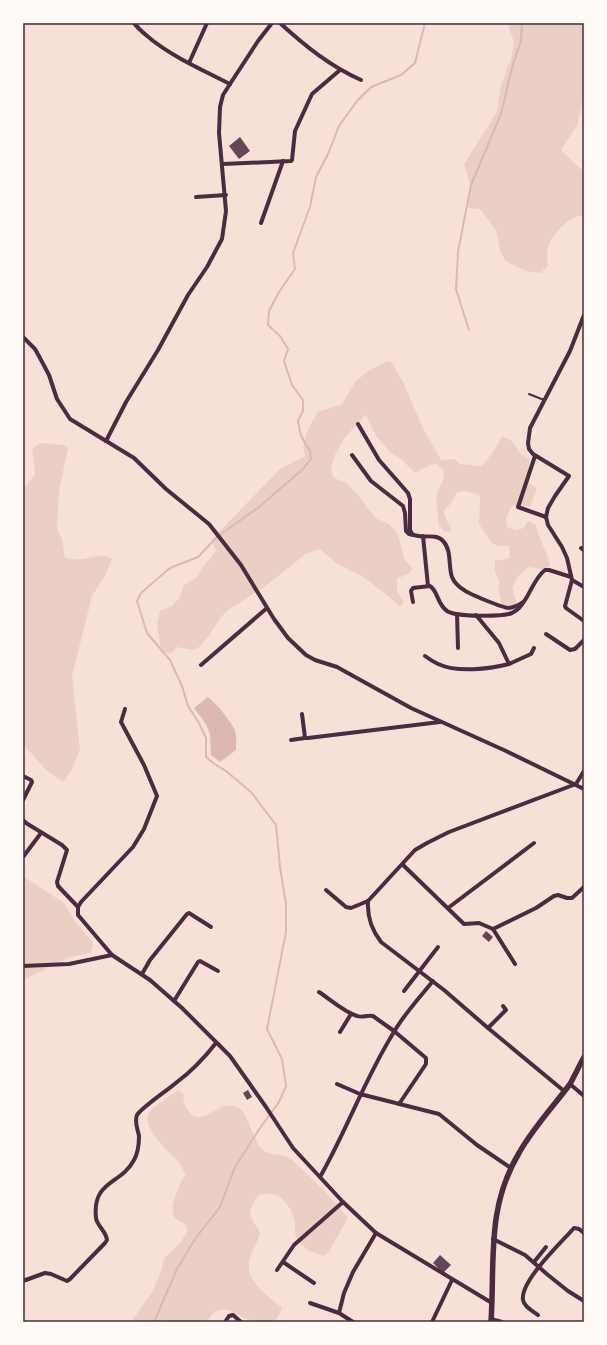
<svg xmlns="http://www.w3.org/2000/svg" width="607" height="1345" font-family="Georgia,serif">
  <style>
    .green { fill: #ebcfc5 }
    .water { fill: #dcb8b0 }
    .lines { fill: none; stroke-linecap: round; stroke-linejoin: round }
    .stream { stroke: #dcb8b0; stroke-width: 2 }
    .building { fill: #644757 }
    .service { stroke: #4a2c40; stroke-width: 2 }
    .minor { stroke: #4a2c40; stroke-width: 4 }
    .secondary { stroke: #4a2c40; stroke-width: 5.5 }
    .neatline { fill: none; stroke: #4a2c40; stroke-width: 1.5 }
  </style>
  <rect width="100%" height="100%" fill="#f7e1d7"/>
  <g class="green">
    <path d="M507,23H584V91L578,124L561,150L584,172V215C567,217 549,236 547,253C546,257 548,262 548,265L541,273L526,271L505,261L500,250L496,230L480,209L468,208L470,184L464,164L497,112L500,90L508,65L511,61L514,42Z"/>
    <path d="M387,361L392,363L404,384L423,428L441,460L454,459L460,464L482,466L493,452L502,436L511,440L521,454L529,459V483L537,489L530,506H512L506,518L507,527L516,530L524,528L527,522L530,521L536,525C539,539 547,551 550,565C545,572 537,568 529,567L518,576L512,588L518,606C515,612 510,611 504,610L502,607L498,585L500,582L495,572V561L510,558L509,546H497L491,542L479,524L480,496C472,492 466,490 457,492L451,503L444,511V514L451,529L450,532L444,531L439,526L436,500L438,490L443,480L444,471L437,464L430,465L417,472H414L401,459L390,452L376,436L367,417L365,415L343,440L334,457L331,470L333,477L339,480L346,482L357,494L373,515L377,519L389,524L398,534L404,559L413,569L409,573L397,579V592L403,600V604L400,606L365,578L337,564L320,549L306,554L264,587L228,610C217,619 206,645 196,649C190,651 183,648 177,647L172,653H161L157,624L160,611L172,606L179,598L184,585L197,577L202,568L216,551L211,540L280,469L305,456C300,440 310,425 318,412L342,404L355,382L368,371Z"/>
    <path d="M41,443L63,445L68,448L59,492L57,529L62,539L65,558C70,559 76,560 81,559C93,558 101,552 112,559L105,576L92,596L72,676L80,750L71,771L63,782L45,769L23,744V488L26,486L35,474L32,449Z"/>
    <path d="M23,876L64,903L76,923L93,942L91,953L70,957L23,980Z"/>
    <path d="M178,1090L185,1096L183,1102C197,1130 207,1112 225,1106C228,1105 234,1106 237,1107C248,1110 252,1139 261,1148C269,1157 280,1152 291,1159L324,1190L348,1218L328,1253L323,1256C314,1253 299,1247 296,1237C294,1232 296,1227 295,1222C292,1208 281,1191 265,1194C260,1194 257,1197 255,1200C245,1217 253,1218 260,1233C258,1243 250,1252 249,1262C246,1283 269,1296 282,1308C277,1320 277,1322 265,1322C261,1322 256,1323 252,1321C234,1315 220,1298 207,1322H131L152,1292L161,1272L164,1259L180,1243L187,1232L186,1225C183,1222 176,1220 174,1216C169,1207 180,1181 186,1175C183,1170 180,1163 176,1159C167,1151 141,1126 149,1113C152,1107 171,1095 178,1090Z"/>
  </g>
  <path class="water" d="M208,697C216,703 231,721 235,731C237,737 236,744 236,750L220,762L211,755L210,734L206,724L194,708Z"/>
  <g class="lines">
    <g class="stream">
      <path d="M469,330L456,289L458,252L471,185L501,114L513,64L521,41L522,23"/>
      <path d="M154,1322L177,1269L195,1239L220,1207L235,1167L260,1128L279,1102L286,1086L282,1059L267,1029L286,932V904L280,867L276,825L251,792L226,771L213,763L206,757V738L199,723L188,706L182,686L170,660L147,633L137,601L141,593L170,568L198,557L217,537L259,507L303,469L311,459L310,451L301,436L298,421L303,411V400L292,385L284,361L288,349L280,336L268,325L269,311L279,292L295,269L293,253L310,207L316,177L328,154L339,126L357,101L371,87L401,75L415,63L425,23"/>
    </g>
  </g>
  <g class="building">
    <path d="M240,137L250,151L239,159L229,146Z"/>
    <path d="M486,931L493,937L489,942L482,936Z"/>
    <path d="M248,1090L252,1097L247,1100L243,1093Z"/>
    <path d="M440,1255L451,1265L443,1273L433,1263Z"/>
  </g>
  <g class="lines">
    <path class="service" d="M529,394L544,400"/>
    <g class="minor">
      <path d="M134,23C139,30 145,34 152,40C175,58 203,70 230,84"/>
      <path d="M280,23C305,46 330,66 361,80"/>
      <path d="M189,63L207,23"/>
      <path d="M223,164L291,161L292,160L295,131L312,94L340,70"/>
      <path d="M196,197L226,195"/>
      <path d="M261,223L283,161"/>
      <path d="M584,315L570,351L530,428L528,443L529,449L533,454L569,476L555,496L548,508L546,517L548,525L562,547L567,558L572,580L565,606L566,608L584,621"/>
      <path d="M23,337L35,349L40,358L49,375L57,399L70,419L134,458L166,489L209,524L241,565L274,619L288,638L306,655L315,660L337,667L411,708L506,751L584,789"/>
      <path d="M358,424L379,460L408,493L410,499V530L412,534C421,540 435,532 443,541C452,550 448,566 452,577C454,582 459,587 464,590C469,594 503,608 509,608C515,607 519,605 523,602"/>
      <path d="M106,441L126,402L158,350L188,295L207,267L222,239L226,211L219,133L220,107L223,95L230,84L258,41L272,23"/>
      <path d="M352,455L371,481L403,506L405,513L406,531L409,534L413,535"/>
      <path d="M535,456L518,507L546,517"/>
      <path d="M423,536L428,586"/>
      <path d="M581,548L584,550"/>
      <path d="M572,580L584,587"/>
      <path d="M413,602L411,591L413,588L430,586C438,591 437,604 447,611C456,617 501,617 512,613C514,612 517,610 519,608C530,597 533,579 545,570H549L571,577"/>
      <path d="M457,614L458,648"/>
      <path d="M546,634L570,650L575,649L584,640"/>
      <path d="M425,656C429,659 434,662 438,664C458,673 489,669 509,664L499,643L476,615"/>
      <path d="M509,664L531,654L534,648"/>
      <path d="M201,665L267,608"/>
      <path d="M302,714L305,738H308L440,722"/>
      <path d="M291,740L305,738"/>
      <path d="M23,776L31,780L32,782L23,800"/>
      <path d="M23,820L26,823L62,845L67,850L57,882L58,886L78,907"/>
      <path d="M23,857L41,833"/>
      <path d="M403,865L464,924L479,923L493,929L536,908L554,896L558,895L567,898H572L584,887"/>
      <path d="M326,890L346,907L351,908L368,901"/>
      <path d="M448,908L534,843"/>
      <path d="M493,929L515,964"/>
      <path d="M112,955L78,915V907L81,902L133,847L144,829L157,796L144,765L121,722L125,709"/>
      <path d="M23,966L69,964L112,955L150,980L182,1008L230,1056L266,1107L293,1148L343,1202L376,1233L492,1303"/>
      <path d="M142,974L150,960L187,914L189,913L211,927"/>
      <path d="M404,991L438,947"/>
      <path d="M319,992C331,1000 344,1012 357,1016C362,1018 367,1015 373,1016L394,1031L426,1058V1064L399,1104"/>
      <path d="M174,1001L198,962L200,961L218,971"/>
      <path d="M488,1028L506,1010L503,1006"/>
      <path d="M340,1032L351,1014"/>
      <path d="M337,1084L360,1094L439,1114L477,1145L511,1168"/>
      <path d="M570,1084L584,1096"/>
      <path d="M564,1091L488,1028L444,990L381,942C371,929 367,917 368,901L415,850L427,843L449,832L576,784L584,771"/>
      <path d="M320,1177C347,1130 365,1078 394,1032C404,1014 420,997 433,981"/>
      <path d="M493,1239L525,1255L548,1275L568,1291L584,1301"/>
      <path d="M283,1262L314,1283"/>
      <path d="M534,1262L546,1247"/>
      <path d="M277,1270L294,1245L343,1202"/>
      <path d="M23,1281L45,1273L51,1274L67,1281L70,1279L105,1243L107,1240C106,1231 97,1226 96,1218C92,1180 121,1185 134,1160C138,1153 139,1144 139,1136C138,1130 134,1122 137,1115C142,1107 168,1090 177,1082C192,1071 205,1057 216,1043"/>
      <path d="M310,1303L339,1313"/>
      <path d="M538,1315C533,1311 524,1307 523,1300C520,1281 561,1243 574,1228L579,1229L584,1233"/>
      <path d="M491,1319L502,1322"/>
      <path d="M225,1322L229,1316L233,1315L241,1322"/>
      <path d="M353,1322L339,1313L344,1293L353,1272L376,1233"/>
      <path d="M432,1322L452,1280"/>
    </g>
    <path class="secondary" d="M491,1322C495,1262 486,1208 519,1153C533,1128 553,1107 570,1084C575,1075 579,1066 584,1057"/>
  </g>
  <rect width="607" height="1345" fill="none" stroke="#fffaf5" stroke-width="48"/>
  <rect x="24" y="24" width="559" height="1297" class="neatline"/>
</svg>
